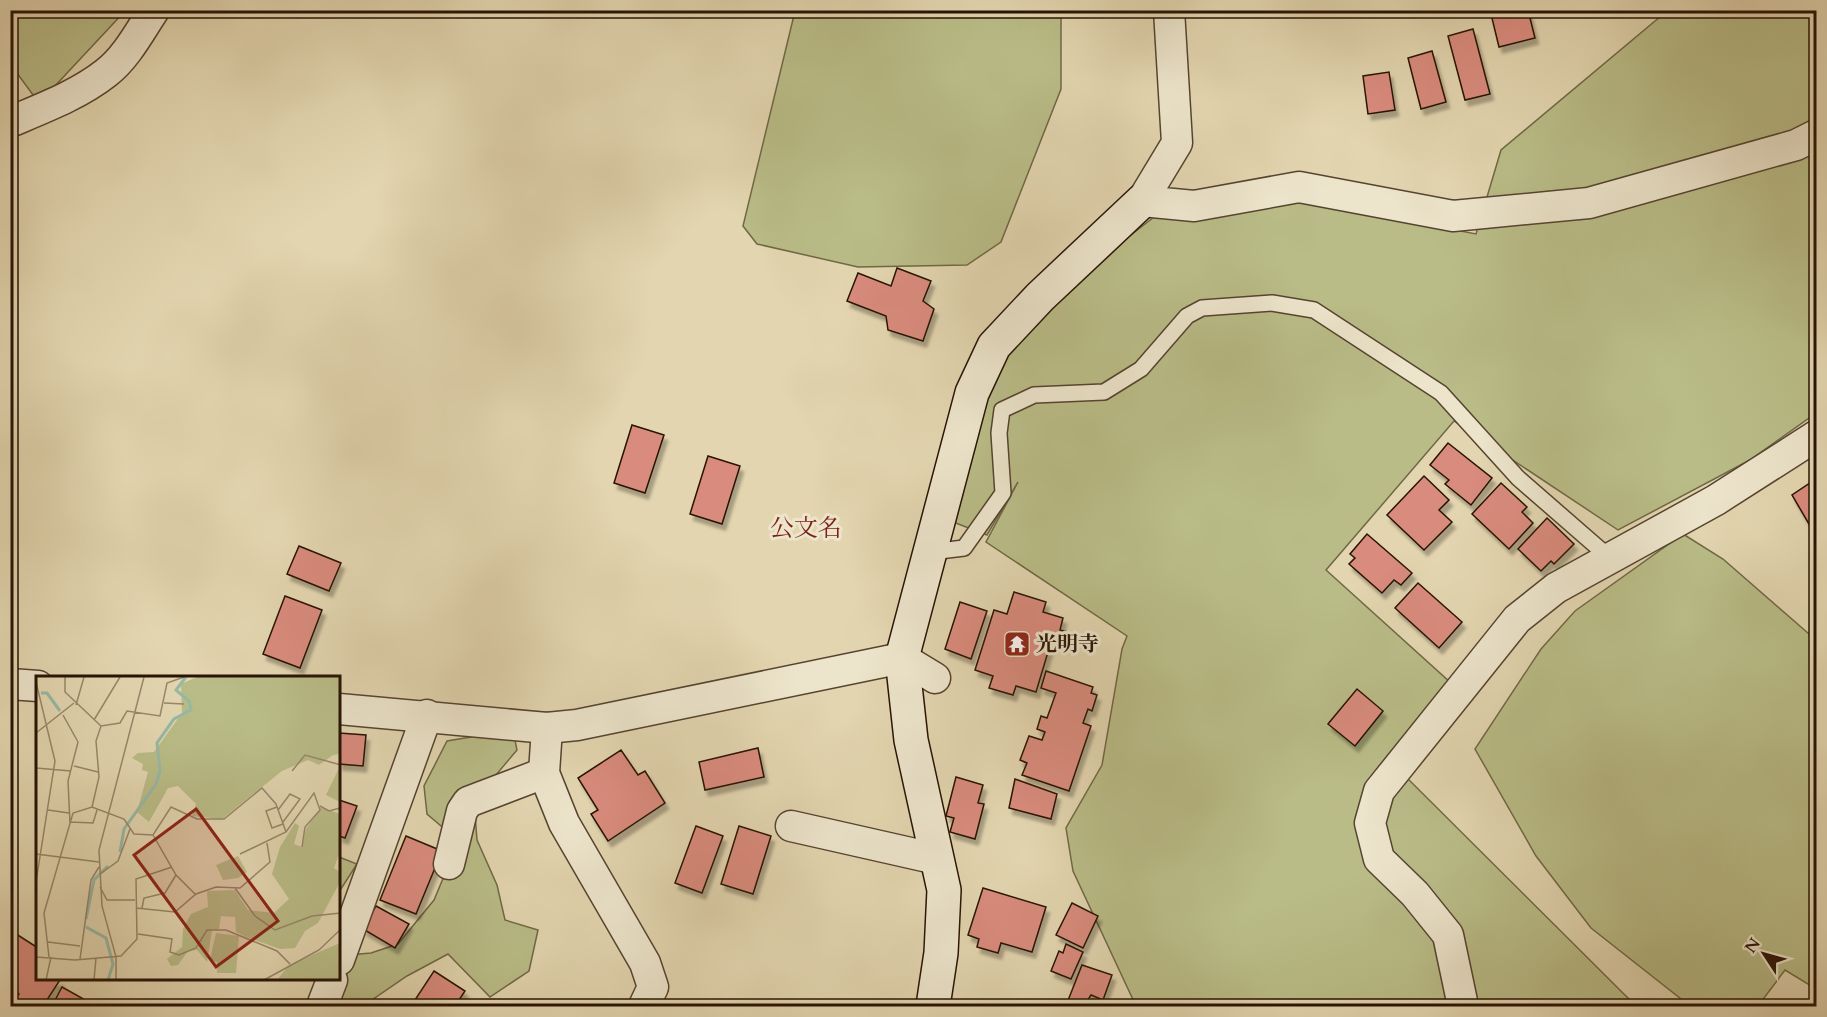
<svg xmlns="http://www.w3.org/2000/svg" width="1827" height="1017" font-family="Cardo,'Noto Serif JP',serif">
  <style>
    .green { fill: #b9bc87; stroke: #706846; stroke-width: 1.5 }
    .building { fill: #d98b7d; stroke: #281305; stroke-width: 1.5; filter: url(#shadow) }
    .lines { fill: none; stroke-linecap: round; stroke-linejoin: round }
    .lane-casing { stroke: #564430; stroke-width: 18 }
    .street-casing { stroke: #564430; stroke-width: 33 }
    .secondary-casing { stroke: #281305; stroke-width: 36 }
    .lane { stroke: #ece4cb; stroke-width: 15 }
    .street { stroke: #ece4cb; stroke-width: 30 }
    .secondary { stroke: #ece4cb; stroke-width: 33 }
    .labels { text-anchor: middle; stroke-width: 6; stroke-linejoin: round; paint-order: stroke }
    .poi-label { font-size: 21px; font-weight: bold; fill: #281305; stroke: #ece4cb; text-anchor: start }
    .quarter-label { font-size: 24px; fill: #7a1f14; stroke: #ece4cb }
    .inset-river { fill: none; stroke: #96b9a5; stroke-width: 3 }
    .inset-road { fill: none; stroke: #98876b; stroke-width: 1.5 }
    .view { fill: #8f2418; fill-opacity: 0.15; stroke: #8f2418; stroke-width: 3 }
    .inset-edge { fill: none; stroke: #281305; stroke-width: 3 }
  </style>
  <defs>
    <filter id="shadow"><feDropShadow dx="3.5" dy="6" stdDeviation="1.5" flood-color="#0004"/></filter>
  </defs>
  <rect width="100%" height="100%" fill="#e2d5af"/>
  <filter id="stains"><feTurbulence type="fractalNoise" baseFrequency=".00333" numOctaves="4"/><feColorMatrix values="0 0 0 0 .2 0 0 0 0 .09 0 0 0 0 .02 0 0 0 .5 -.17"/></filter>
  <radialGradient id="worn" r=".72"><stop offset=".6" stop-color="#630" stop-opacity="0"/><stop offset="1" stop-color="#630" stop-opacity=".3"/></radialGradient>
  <g class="green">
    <path d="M11,11H125L39,103L11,65Z"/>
    <path d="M795,11H1061V89L1001,242L967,265L858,267L757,244L743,226Z"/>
    <path d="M1667,11H1816V413L1750,460L1618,530L1454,421L1326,570L1452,684L1398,769L1636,1006H1136L1073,871L1066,828L1102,765L1122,649L1127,636L986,542L1018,482L987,535L953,522L977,418L1001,352L1096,262L1158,214L1306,202L1476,234L1501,150Z"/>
    <path d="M1683,534L1723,559L1816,640V989L1785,970L1758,1006H1690L1591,928L1536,856L1475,749L1541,649L1575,611Z"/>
    <path d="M513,730L517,750L474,801L477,840L497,885L505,920L538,930L529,971L490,997L448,954L407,976L363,1006H338L348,955L371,953L398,944L434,900L449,864L447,831L427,814L424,786L447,741Z"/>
    <path d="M339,857L357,864L339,892Z"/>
  </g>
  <g class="building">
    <path d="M1490,10H1528L1535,38L1499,47Z"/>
    <path d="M1473,29L1490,94L1465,100L1448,36Z"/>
    <path d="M1432,51L1446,102L1421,109L1408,58Z"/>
    <path d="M1389,72L1395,110L1368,114L1363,76Z"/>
    <path d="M897,268L931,281L923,301L934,309L923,341L888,330L886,316L847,301L858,273L891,286Z"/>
    <path d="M632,425L664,435L645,493L614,483Z"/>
    <path d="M1448,443L1492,478L1471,505L1445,484L1449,480L1430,465Z"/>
    <path d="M708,456L740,466L722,524L690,514Z"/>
    <path d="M1424,476L1449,500L1439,510L1452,522L1424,550L1387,515Z"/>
    <path d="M1816,479V536L1792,495Z"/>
    <path d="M1501,483L1527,507L1522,512L1533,523L1509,549L1472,514Z"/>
    <path d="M1547,518L1574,544L1554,564L1551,561L1541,571L1518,549Z"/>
    <path d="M1367,534L1412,573L1401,585L1394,580L1382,593L1349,564L1355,558L1350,554Z"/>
    <path d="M299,546L341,563L329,591L287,574Z"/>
    <path d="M1418,583L1462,622L1439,648L1395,608Z"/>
    <path d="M1014,592L1046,602L1043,612L1063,618L1060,630L1068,632L1064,646L1051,642L1036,692L1016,686L1013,695L989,688L993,676L975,670L994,610L1007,614Z"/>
    <path d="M285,596L322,610L300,668L263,654Z"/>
    <path d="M960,602L987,611L971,659L945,649Z"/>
    <path d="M1046,671L1093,687L1091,693L1097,695L1092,711L1088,709L1083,723L1091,726L1069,791L1022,775L1027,763L1020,760L1029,736L1042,740L1045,732L1037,729L1041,716L1047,718L1056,693L1041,688Z"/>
    <path d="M1357,689L1383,711L1355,746L1328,724Z"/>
    <path d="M339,733L366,735L363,766L339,764Z"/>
    <path d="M758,748L764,777L705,790L699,762Z"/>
    <path d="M621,750L638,775L645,771L665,803L608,841L591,814L598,810L578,778Z"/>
    <path d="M956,777L983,785L978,803L984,804L975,839L950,832L954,818L946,816Z"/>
    <path d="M1015,779L1057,794L1051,819L1009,808Z"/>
    <path d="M339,800L357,806L345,838L339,836Z"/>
    <path d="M696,826L723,836L702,893L675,883Z"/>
    <path d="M739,826L771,836L753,894L721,884Z"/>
    <path d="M406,836L442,851L416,914L380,900Z"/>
    <path d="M983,888L1046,907L1032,952L1001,943L998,953L977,947L979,939L968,935Z"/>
    <path d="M1072,903L1098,916L1083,948L1056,935Z"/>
    <path d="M376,906L409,924L395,948L363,929Z"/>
    <path d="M10,930L38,948V980H60L43,1006H10L19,994L10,988Z"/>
    <path d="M1066,944L1083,952L1071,979L1051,971L1059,951L1063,953Z"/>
    <path d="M1082,965L1112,975L1103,1000L1091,995L1084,1006H1078L1067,1003Z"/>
    <path d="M434,971L465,991L455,1006H411Z"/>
    <path d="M62,987L96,1006H52Z"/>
    <path d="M263,1000L279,1006H260Z"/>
  </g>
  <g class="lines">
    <defs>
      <path id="lane" d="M931,552L964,548L1003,493L999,433L1002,410L1034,395L1104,392L1141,369L1187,316L1202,308L1272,303L1314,310L1441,393L1518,478L1611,559"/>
      <g id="street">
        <path d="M1169,10L1177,143L1142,201L1194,206L1299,187L1453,216L1589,203L1796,145L1816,135"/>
        <path d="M10,122C43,108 78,95 106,73C126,58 140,31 154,10"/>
        <path d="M10,684L38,686"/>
        <path d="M339,709L547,728L577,725L902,658L935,678"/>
        <path d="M547,728L544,773L564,823L645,963L653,987L644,1006"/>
        <path d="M791,826L937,859"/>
        <path d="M449,864L462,811L468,802L544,773"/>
        <path d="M339,960L427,715"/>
        <path d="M322,1006L332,980"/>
        <path d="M1463,1006L1448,935L1415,894L1379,859L1370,823L1379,791L1517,619L1556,588L1716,500L1816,436"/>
      </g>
      <path id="secondary" d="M933,1006L941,953L944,890L911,740L902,658L972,393L994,346L1040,297L1142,201"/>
    </defs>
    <use href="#lane" class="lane-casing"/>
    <use href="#street" class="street-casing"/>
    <use href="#secondary" class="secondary-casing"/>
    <use href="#lane" class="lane"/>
    <use href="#street" class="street"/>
    <use href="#secondary" class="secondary"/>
  </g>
  <defs>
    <symbol id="temple-square" viewBox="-11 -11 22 22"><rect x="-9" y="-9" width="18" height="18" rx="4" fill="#8f2418" stroke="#ece4cb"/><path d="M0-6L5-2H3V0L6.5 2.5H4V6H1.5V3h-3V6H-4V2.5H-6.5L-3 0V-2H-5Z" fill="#fff"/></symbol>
  </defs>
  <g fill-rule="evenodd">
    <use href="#temple-square" x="1002" y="629" width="30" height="30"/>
  </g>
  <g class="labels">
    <g class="poi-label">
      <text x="1036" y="651">光明寺</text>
    </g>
    <g class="quarter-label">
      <text x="806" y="536">公文名</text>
    </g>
  </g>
  <g transform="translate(36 676)">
    <rect width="304" height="304" fill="#e2d5af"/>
    <path d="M161,1H304V78L297,79L283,89L272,84L246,95L186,143L156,140L160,128L142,110L132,112L113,146L101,136L112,96L106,94L107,88L96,82L102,77L118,76L146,37L145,8ZM304,90V126L290,119ZM285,131L304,138V175L298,192L304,196V206L282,247L269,255L259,272L244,273L210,261L200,256L199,241L185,240L183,253L176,254L171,286L161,274L152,275L142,289L135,290L131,283L146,271L147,253L155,238L172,231L171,215L199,214L212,234L238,237L253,223L236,198L244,171L259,147L263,150L258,168L266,171L270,153ZM202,180L211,196L202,202L187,204L180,189ZM180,257L203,260L200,297H181V286L174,284ZM304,267V304H241L253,289Z" fill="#b9bc87"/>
    <path class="inset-river" d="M5,17H11L24,35M84,176L88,153L120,108L124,95L121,67L138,43L155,34L153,25L140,14L150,1M50,243L58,204L72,190M50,251L70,262L77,288L72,304"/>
    <path class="inset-road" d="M29,1V16L65,50L84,47L91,35L124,40L131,7L148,1M0,6L19,85L0,206M128,27L148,28M40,29L48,1M27,39L42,66L32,105L34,147M58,44L84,1M0,57L38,27M38,90L62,96M0,92L35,95M256,95L269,79L305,89M284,130L293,135L304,132M56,131L63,101L60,65L65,50M241,131L230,135L236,152L247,148M12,134L33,137M242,134L254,118L264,123L247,146M34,146L57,147L61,134M117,159L140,199L160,219M0,178L63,186M204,178L250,156L278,117L284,134L269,151L266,171M64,198L82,185L94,153M64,211L71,224H99M199,212L219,240L239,254L276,240L305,237M100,232L139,236L160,218L180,211L204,212L234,186L231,167M106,232L108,222L129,217L140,199M102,258L136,263L134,276L143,279L160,272L171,254H190L241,275L254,288M12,266L44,270M0,281L39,284L85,280L101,263L100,203L136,191M13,281L8,237L37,137L56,131L88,143L98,158L117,159L135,131L161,143H188L226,112L240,128L250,156M44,283L55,204L63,191M10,304L15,281M58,304L60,282M80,304V281L66,230L63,174L108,1M228,304L283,274L305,253"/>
    <path class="view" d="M160,133L242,245L180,291L98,179Z"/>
    <rect width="304" height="304" class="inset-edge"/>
  </g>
  <rect width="1827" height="1017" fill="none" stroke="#e2d5af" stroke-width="36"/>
  <rect x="12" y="12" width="1803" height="993" fill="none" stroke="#281305" stroke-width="3"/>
  <rect x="18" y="18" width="1791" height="981" fill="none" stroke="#281305" stroke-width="1.5"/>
  <g transform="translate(1764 954) rotate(306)" stroke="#ece4cb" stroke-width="4.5" paint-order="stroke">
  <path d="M0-4.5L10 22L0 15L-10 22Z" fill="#281305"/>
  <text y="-9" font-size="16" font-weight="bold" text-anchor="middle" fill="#281305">N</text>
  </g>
  <rect width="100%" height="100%" filter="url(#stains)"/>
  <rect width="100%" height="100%" fill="url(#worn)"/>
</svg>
